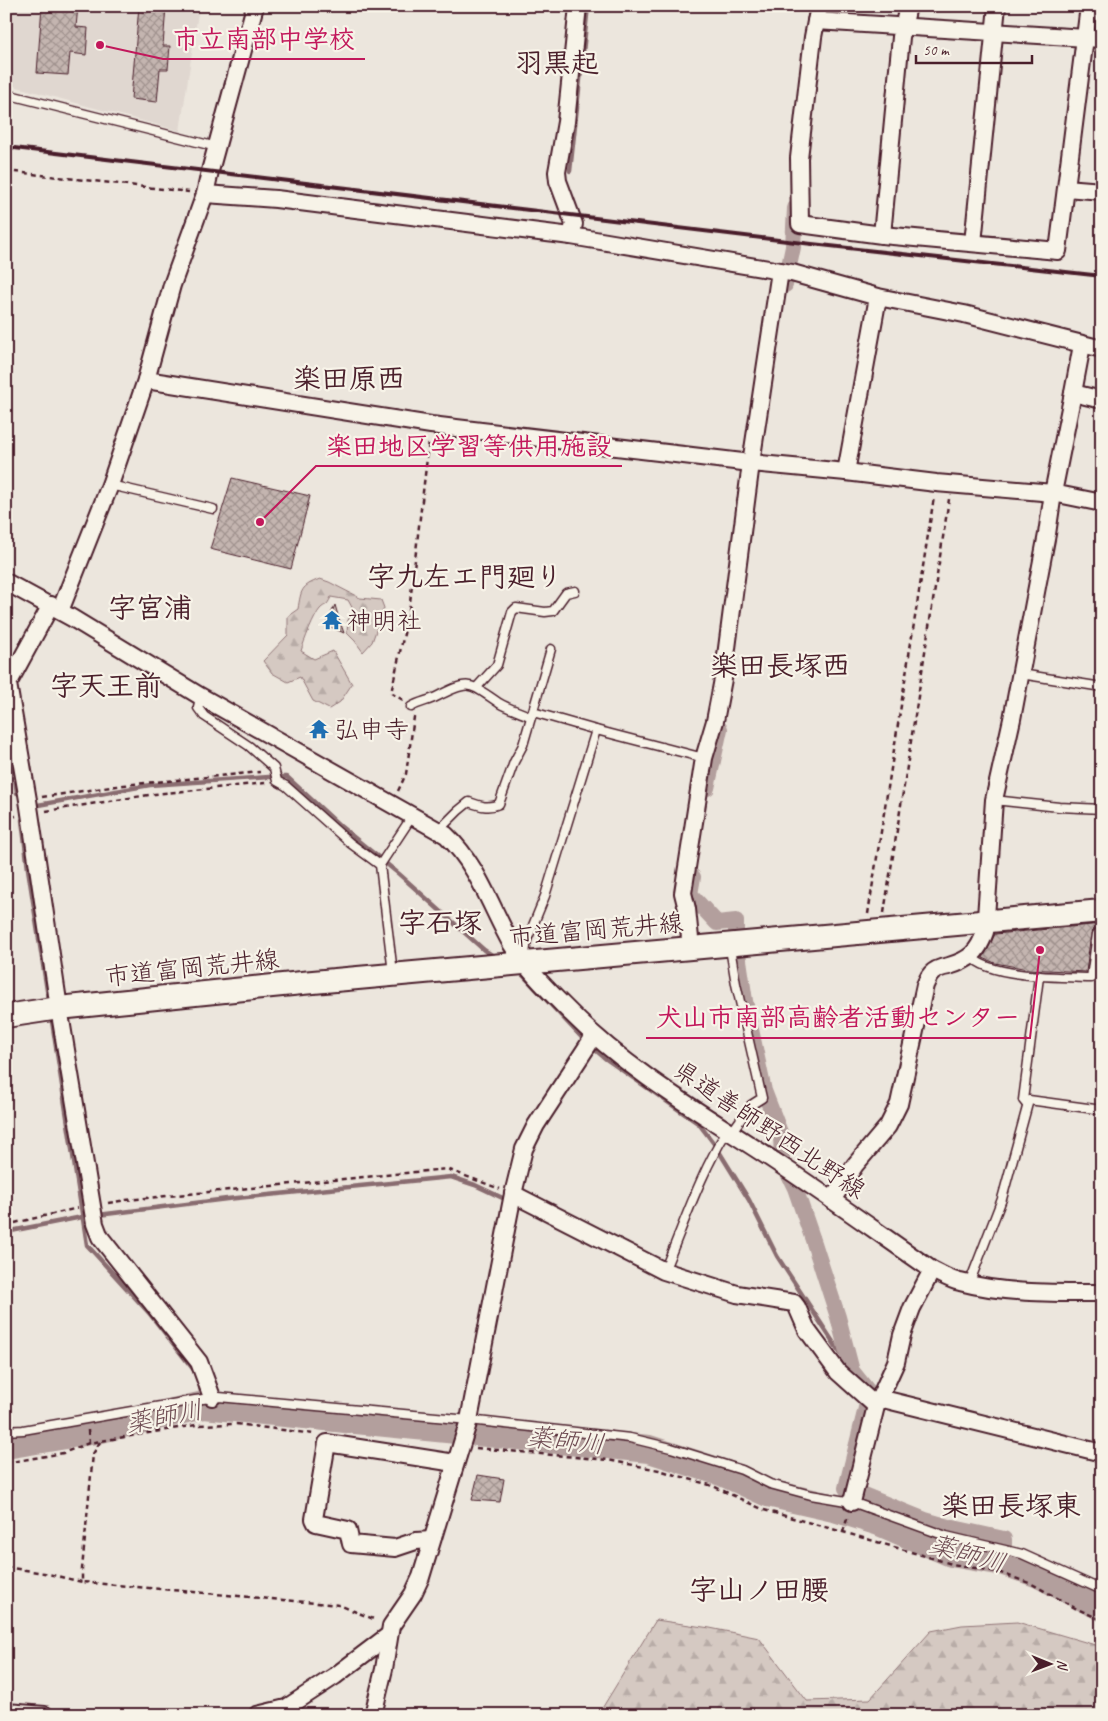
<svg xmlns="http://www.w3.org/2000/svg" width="1108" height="1721" font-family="Caveat,'Klee One',sans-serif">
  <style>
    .built { fill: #e0d7d0 }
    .forest { fill: url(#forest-firs); stroke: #907476 }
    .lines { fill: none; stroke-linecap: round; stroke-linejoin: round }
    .stream { stroke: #896c6f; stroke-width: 4.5 }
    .canal { stroke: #b39f9d; stroke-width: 16 }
    .river { stroke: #b39f9d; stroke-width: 28 }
    .building { fill: url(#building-cross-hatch); stroke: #4a1f2b }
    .lane-casing { stroke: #4a1f2b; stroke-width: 11 }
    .street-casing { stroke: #4a1f2b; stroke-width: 20 }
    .secondary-casing { stroke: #4a1f2b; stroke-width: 26 }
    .path { stroke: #4a1f2b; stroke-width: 2.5; stroke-dasharray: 5 4; stroke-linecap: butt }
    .lane { stroke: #f7f3e8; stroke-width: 8 }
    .street { stroke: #f7f3e8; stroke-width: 16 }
    .secondary { stroke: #f7f3e8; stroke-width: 22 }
    .rail { stroke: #4a1f2b; stroke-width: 4 }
    .labels { text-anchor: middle; stroke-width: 4.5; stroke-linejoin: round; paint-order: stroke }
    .poi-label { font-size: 25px; fill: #4a1f2b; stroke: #f7f3e8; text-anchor: start }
    .street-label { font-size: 25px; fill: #4a1f2b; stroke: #f7f3e8 }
    .water-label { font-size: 26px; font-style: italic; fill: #6f4c53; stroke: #f7f3e8 }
    .quarter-label { font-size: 28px; font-weight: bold; fill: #4a1f2b; stroke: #f7f3e8 }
    .leader { fill: none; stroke: #c2185b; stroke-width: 2 }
    .callout-dot { fill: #c2185b; stroke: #f7f3e8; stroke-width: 2 }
    .callout-label { font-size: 26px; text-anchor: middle; font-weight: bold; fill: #c2185b; stroke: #f7f3e8; stroke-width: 4.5; stroke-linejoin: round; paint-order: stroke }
  </style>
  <defs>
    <pattern id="forest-firs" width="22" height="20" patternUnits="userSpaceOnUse" patternTransform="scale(1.25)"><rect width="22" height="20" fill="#d5c9c2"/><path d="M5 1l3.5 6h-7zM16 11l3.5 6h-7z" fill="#b8aca7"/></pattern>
    <pattern id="building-cross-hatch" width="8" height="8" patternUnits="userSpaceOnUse" patternTransform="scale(1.25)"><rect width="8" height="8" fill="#c4b5b0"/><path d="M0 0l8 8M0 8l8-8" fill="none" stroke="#a1938f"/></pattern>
  </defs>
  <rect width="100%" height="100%" fill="#ece6dd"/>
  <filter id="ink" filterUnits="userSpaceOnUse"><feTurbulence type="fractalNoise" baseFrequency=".02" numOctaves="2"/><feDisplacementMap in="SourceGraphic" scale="10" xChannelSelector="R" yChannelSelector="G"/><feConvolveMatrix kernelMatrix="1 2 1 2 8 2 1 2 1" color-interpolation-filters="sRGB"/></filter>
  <g filter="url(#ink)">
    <path class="built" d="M6,6H199L180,131L6,84Z"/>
    <g class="forest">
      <path d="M320,579L329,582L360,598L381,600L384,608L372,642L363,652L355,641L347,633L348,620L354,611L348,600L331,597C326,608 326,603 320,609C314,616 304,641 301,651L314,659L333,651L352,684L340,702L329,709L313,701L300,677L288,682L272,673L263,661L288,635V616L298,609C301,590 301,586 320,579Z"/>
      <path d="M656,1620L710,1628L759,1638L807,1701L870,1699L931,1631L962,1625L1017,1622L1102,1647V1715H598Z"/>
    </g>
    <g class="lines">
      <g class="stream">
        <path d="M570,171L588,6"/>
        <path d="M10,743L17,793"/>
        <path d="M38,805L150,785L269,777H287L340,826L399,874L484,950L495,957"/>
        <path d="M6,811L11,810"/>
        <path d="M22,820L28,869L49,1003"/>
        <path d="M519,971L586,1042"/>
        <path d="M51,1015L87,1245L150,1314L194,1370"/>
        <path d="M592,1047L606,1059L699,1124L715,1145L749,1200L777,1256L852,1371"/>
        <path d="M6,1232L82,1217L227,1199L451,1177L475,1185L509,1201"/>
        <path d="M200,1387L204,1405"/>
      </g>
      <g class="canal">
        <path d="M785,285L793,247L795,208"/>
        <path d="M707,788L720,729"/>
        <path d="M693,877L690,894L717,923L736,921V940L745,1001L764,1091L781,1135L782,1161L795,1188L814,1243L838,1317L852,1371L868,1391L866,1408L846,1488L925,1520L949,1527L1004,1539V1562"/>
      </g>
      <path class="river" d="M6,1445L96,1430L204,1405L649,1449L724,1473L768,1493L834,1508L879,1522L951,1553L1004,1562L1039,1574L1102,1607"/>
    </g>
    <g class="building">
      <path d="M42,6H78L76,27L88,28L86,55L70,53L68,75L37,73Z"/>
      <path d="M139,6H166L163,46H170L168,69H160L157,102L131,99Z"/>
      <path d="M232,478L310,496L291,569L210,549Z"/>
      <path d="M335,605L339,619L344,633L326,625Z"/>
      <path d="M1102,924L1093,930L1091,933L1086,972L1028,969L995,963L983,958L995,934Z"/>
      <path d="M478,1475L504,1479L500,1502L472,1500Z"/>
    </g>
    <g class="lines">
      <defs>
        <g id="lane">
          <path d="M6,94L217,147"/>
          <path d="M110,485L213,509"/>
          <path d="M1021,674L1102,687"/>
          <path d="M477,687L497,665L512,612L516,608L545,612L553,611L566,593L575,591"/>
          <path d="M200,696L198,708L204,716L249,746L274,768L277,781L286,786L350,843L380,865L393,973"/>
          <path d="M411,707C419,702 428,701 436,697C471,679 469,683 499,703C509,709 521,712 531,717"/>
          <path d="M533,712L596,730L704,758"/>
          <path d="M994,800L1059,807L1102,809"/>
          <path d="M439,830L458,811L469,802C480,806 488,809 499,804L514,762L523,745L551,649"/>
          <path d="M380,865L413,815"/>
          <path d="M730,948L736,984L762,1098L751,1105L731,1133"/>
          <path d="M971,956C989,978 1063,977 1091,978L1097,934L1102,930"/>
          <path d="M524,961L527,940L545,896L596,730"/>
          <path d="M1027,1105L1023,1100L1039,977"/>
          <path d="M664,1271C684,1224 700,1174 727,1131"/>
          <path d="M969,1284L1002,1199L1029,1100L1102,1110"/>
          <path d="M6,1431L23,1430L195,1400L219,1397L469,1420L630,1438L671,1448L742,1470L770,1484L811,1495L852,1502L946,1536L1022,1554L1102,1590"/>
        </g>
        <g id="street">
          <path d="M819,6L813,37L799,158L800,224L882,235L1058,251L1089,6"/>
          <path d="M816,21L1102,39"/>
          <path d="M1066,188L1102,191"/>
          <path d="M205,194L276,199L571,236L792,273L878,297L964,314L1102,349"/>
          <path d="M882,235L901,37L908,6"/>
          <path d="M571,236L574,224L558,181L557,172L566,122L578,6"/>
          <path d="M973,243L997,6"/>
          <path d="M146,380L431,425L751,463L846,472L936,483L1053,493L1102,503"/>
          <path d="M1073,393L1082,345"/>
          <path d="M846,472L878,297"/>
          <path d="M6,582L72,618L200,696L446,835C478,865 491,908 512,945C527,970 548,990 569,1011C629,1072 705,1115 776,1162C829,1197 880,1234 932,1270C941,1274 950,1280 960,1282C1005,1294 1055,1293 1102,1293"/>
          <path d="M51,605L8,684L28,800L59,1008L95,1224L100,1237L199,1362L212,1397"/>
          <path d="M60,611L110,485L146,380L172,285L205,194L210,171L255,6"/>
          <path d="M691,948L687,909L683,893L704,758L715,721L723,679L751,463L780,271"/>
          <path d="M513,1194L664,1271L737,1294L794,1303L797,1307L807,1330L838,1372L876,1406"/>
          <path d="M832,1200L855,1165L888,1126L899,1104L925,985C927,982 928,977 931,974C935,969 943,967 949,966C969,960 978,953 985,932L994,800L1012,719L1047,534L1053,493L1073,393L1102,400"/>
          <path d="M879,1398L1102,1453"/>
          <path d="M852,1502L876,1406L896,1362L902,1335L912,1308L932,1270"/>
          <path d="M431,1540L416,1541L395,1548L351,1544L348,1530L316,1523L314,1519L327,1443L455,1463"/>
          <path d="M6,1712L45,1715"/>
          <path d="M257,1715L286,1708L335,1676L389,1635"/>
          <path d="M373,1715L384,1669L391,1626L413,1594L421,1577L469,1420L513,1194L524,1149L536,1125L594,1036"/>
        </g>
        <path id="secondary" d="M6,1016L59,1008L302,983L1102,911"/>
      </defs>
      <use href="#lane" class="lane-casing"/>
      <use href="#street" class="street-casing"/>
      <use href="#secondary" class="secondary-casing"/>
      <g class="path">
        <path d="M6,171L189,192"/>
        <path d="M403,700L391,693L409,611L429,441"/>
        <path d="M398,791L406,774L414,717"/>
        <path d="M42,797L124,785L260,772"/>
        <path d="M46,811L155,794L266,783"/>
        <path d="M6,818L16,816"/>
        <path d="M884,913L949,499"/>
        <path d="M868,914L934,497"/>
        <path d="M108,1203L126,1200L447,1169L500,1189"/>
        <path d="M6,1225L78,1208"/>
        <path d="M88,1430L89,1443"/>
        <path d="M100,1442L93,1454L82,1569V1582L339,1605L376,1620"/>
        <path d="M476,1448L608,1460L659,1470L713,1486L764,1510L843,1532L952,1564L998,1572L1032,1584L1075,1608L1102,1620"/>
        <path d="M6,1463L63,1453L89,1443L196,1425L236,1424L314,1434"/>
        <path d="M843,1532L848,1516"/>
        <path d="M6,1567L44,1573L82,1582"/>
      </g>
      <use href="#lane" class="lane"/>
      <use href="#street" class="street"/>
      <use href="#secondary" class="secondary"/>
      <path class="rail" d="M6,147L812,244L1102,276"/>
    </g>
  </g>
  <defs>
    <symbol id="temple-bare" viewBox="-9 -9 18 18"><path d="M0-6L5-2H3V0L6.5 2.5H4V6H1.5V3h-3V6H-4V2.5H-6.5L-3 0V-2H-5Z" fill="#1f6fb2" stroke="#f7f3e8" stroke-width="2.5" paint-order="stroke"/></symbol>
  </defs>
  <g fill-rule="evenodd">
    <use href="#temple-bare" x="318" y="606" width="28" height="28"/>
    <use href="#temple-bare" x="305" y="715" width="28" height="28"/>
  </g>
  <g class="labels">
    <g class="poi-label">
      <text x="347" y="629">神明社</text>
      <text x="334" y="738">弘申寺</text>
    </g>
    <g class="street-label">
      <text transform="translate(596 929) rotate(-5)" y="9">市道富岡荒井線</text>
      <text transform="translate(192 967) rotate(-6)" y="9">市道富岡荒井線</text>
      <text transform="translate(770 1129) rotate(34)" y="9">県道善師野西北野線</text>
    </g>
    <g class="water-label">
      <text transform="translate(164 1416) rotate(-11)" y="9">薬師川</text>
      <text transform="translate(566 1440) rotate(6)" y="9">薬師川</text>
      <text transform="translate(968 1553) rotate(16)" y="9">薬師川</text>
    </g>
    <g class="quarter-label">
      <text x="557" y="72">羽黒起</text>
      <text x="349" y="388">楽田原西</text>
      <text x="465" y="586">字九左エ門廻り</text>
      <text x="150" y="617">字宮浦</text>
      <text x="780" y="675">楽田長塚西</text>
      <text x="106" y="695">字天王前</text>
      <text x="440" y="932">字石塚</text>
      <text x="1011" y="1515">楽田長塚東</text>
      <text x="759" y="1599">字山ノ田腰</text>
    </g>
  </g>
  <path class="leader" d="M100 45L163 59H365M260 522L316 466H622M1040 950L1030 1038H646"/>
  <g class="callout-dot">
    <circle cx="100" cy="45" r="5"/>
    <circle cx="260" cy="522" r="5"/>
    <circle cx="1040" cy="950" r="5"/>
  </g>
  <g class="callout-label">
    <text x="264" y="48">市立南部中学校</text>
    <text x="469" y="455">楽田地区学習等供用施設</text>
    <text x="838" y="1026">犬山市南部高齢者活動センター</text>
  </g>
  <rect width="1108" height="1721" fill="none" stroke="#f7f3e8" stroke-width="25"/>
  <rect x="12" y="12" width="1083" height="1696" fill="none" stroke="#4a1f2b" stroke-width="2" filter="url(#ink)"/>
  <g transform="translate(1050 1664) rotate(91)" stroke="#f7f3e8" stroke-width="4" paint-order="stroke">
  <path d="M0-4L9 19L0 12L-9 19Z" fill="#4a1f2b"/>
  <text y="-8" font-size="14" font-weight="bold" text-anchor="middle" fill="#4a1f2b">N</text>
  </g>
  <path d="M916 55v8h116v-8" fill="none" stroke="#4a1f2b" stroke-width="2.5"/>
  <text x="923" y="55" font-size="15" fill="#4a1f2b" stroke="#f7f3e8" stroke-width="4" paint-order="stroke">50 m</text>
</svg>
